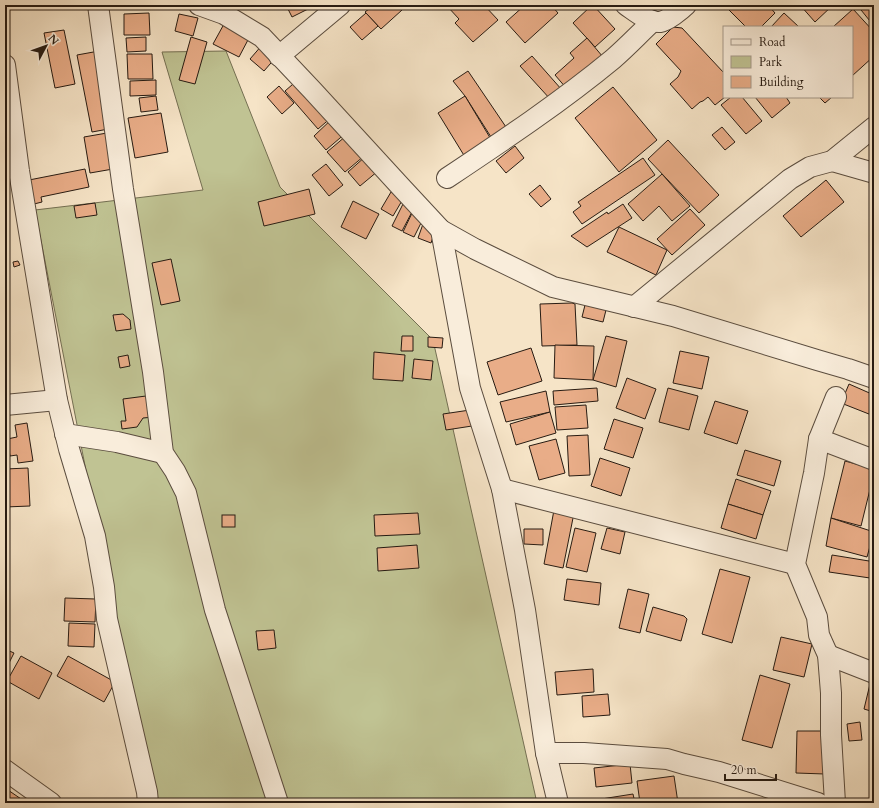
<svg xmlns="http://www.w3.org/2000/svg" width="879" height="808" font-family="Cardo,serif">
  <style>
    .green { fill: #c0c393; stroke: #746f52 }
    .building { fill: #e9ad88; stroke: #271b12 }
    .lines { fill: none; stroke-linecap: round; stroke-linejoin: round }
    .street-casing { stroke: #5b4d3f; stroke-width: 22 }
    .street { stroke: #f9eddb; stroke-width: 20 }
  </style>
  <rect width="100%" height="100%" fill="#f6e4c7"/>
  <filter id="stains"><feTurbulence type="fractalNoise" baseFrequency=".005" numOctaves="4"/><feColorMatrix values="0 0 0 0 .2 0 0 0 0 .09 0 0 0 0 .02 0 0 0 .5 -.17"/></filter>
  <radialGradient id="worn" r=".72"><stop offset=".6" stop-color="#630" stop-opacity="0"/><stop offset="1" stop-color="#630" stop-opacity=".3"/></radialGradient>
  <path class="green" d="M226,51L280,187L433,340L537,803H151L35,210L203,190L162,52Z"/>
  <g class="building">
    <path d="M286,5H316L292,17Z"/>
    <path d="M374,5H398L402,10L381,29L365,12Z"/>
    <path d="M448,5H484L498,20L473,42L455,23L459,19L447,6Z"/>
    <path d="M525,5H551L558,13L525,43L506,22Z"/>
    <path d="M592,5H593L615,29L595,47L573,23Z"/>
    <path d="M724,5H768L775,13L761,27H746Z"/>
    <path d="M800,5H833L815,22Z"/>
    <path d="M857,5H874V26Z"/>
    <path d="M853,9L874,32V56L852,76V27H833Z"/>
    <path d="M149,13L150,35H124V14Z"/>
    <path d="M366,13L378,26L362,40L350,27Z"/>
    <path d="M784,13L799,27H771Z"/>
    <path d="M179,14L198,18L193,36L175,31Z"/>
    <path d="M224,24L249,38L239,57L213,44Z"/>
    <path d="M673,27L682,28L724,73L725,97L715,105L708,97L703,101L700,102L692,109L670,84L678,77L681,71L656,44Z"/>
    <path d="M64,30L75,84L55,88L44,33Z"/>
    <path d="M146,37V51L127,52L126,38Z"/>
    <path d="M191,37L207,42L195,84L179,80Z"/>
    <path d="M587,38L603,57L567,89L555,75L574,58L570,53Z"/>
    <path d="M263,44L277,56L264,71L250,59Z"/>
    <path d="M99,51L114,128L92,132L77,55Z"/>
    <path d="M127,54H152L153,79H128Z"/>
    <path d="M532,56L562,90L551,100L520,66Z"/>
    <path d="M468,71L506,127L491,137L465,96L453,81Z"/>
    <path d="M300,78L333,116L318,129L285,91Z"/>
    <path d="M156,80V95L130,96V81Z"/>
    <path d="M279,86L294,103L282,114L267,97Z"/>
    <path d="M613,87L657,140L619,172L575,118Z"/>
    <path d="M156,96L158,110L141,112L139,98Z"/>
    <path d="M465,96L492,141L465,157L438,113Z"/>
    <path d="M731,97H742L762,121L746,134L721,105Z"/>
    <path d="M755,97H786L790,103L772,118Z"/>
    <path d="M819,97H832L825,103Z"/>
    <path d="M161,113L168,152L135,158L128,118Z"/>
    <path d="M334,117L347,132L326,150L314,136Z"/>
    <path d="M722,127L735,142L725,150L712,135Z"/>
    <path d="M107,133L113,169L90,173L84,137Z"/>
    <path d="M346,136L364,156L345,172L327,152Z"/>
    <path d="M668,140L719,195L699,213L648,159Z"/>
    <path d="M515,146L524,158L506,173L496,161Z"/>
    <path d="M366,156L378,171L360,186L348,172Z"/>
    <path d="M643,158L655,175L582,224L573,212L581,206L578,202Z"/>
    <path d="M326,164L343,185L329,196L312,175Z"/>
    <path d="M85,169L89,187L41,197L42,202L34,204L29,180Z"/>
    <path d="M662,174L690,206L672,221L659,206L643,221L628,204Z"/>
    <path d="M826,180L844,202L801,237L783,216Z"/>
    <path d="M540,185L551,199L541,207L529,194Z"/>
    <path d="M309,189L315,214L264,226L258,202Z"/>
    <path d="M391,192L403,199L393,216L381,209Z"/>
    <path d="M353,201L379,214L366,239L341,227Z"/>
    <path d="M95,203L97,215L76,218L74,206Z"/>
    <path d="M403,204L413,210L402,231L392,226Z"/>
    <path d="M623,204L632,218L587,247L571,236L607,212L608,214Z"/>
    <path d="M690,209L705,225L672,255L657,239Z"/>
    <path d="M413,211L424,217L414,237L403,232Z"/>
    <path d="M423,224L436,228L431,243L418,238Z"/>
    <path d="M619,227L667,250L656,275L607,252Z"/>
    <path d="M171,259L180,301L161,305L152,263Z"/>
    <path d="M18,261L20,265L14,267L13,262Z"/>
    <path d="M586,301L607,306L603,322L582,317Z"/>
    <path d="M572,303L575,304L577,345L542,346L540,304Z"/>
    <path d="M123,314L130,320L131,329L116,331L113,315Z"/>
    <path d="M402,336H413V351H401Z"/>
    <path d="M606,336L627,341L616,387L593,380Z"/>
    <path d="M428,337L443,338L442,348L428,347Z"/>
    <path d="M555,345L594,346L593,380L554,378Z"/>
    <path d="M531,348L542,381L498,395L487,362Z"/>
    <path d="M680,351L709,357L702,389L673,383Z"/>
    <path d="M374,352L405,355L403,381L373,379Z"/>
    <path d="M128,355L130,366L120,368L118,357Z"/>
    <path d="M414,359L433,361L431,380L412,378Z"/>
    <path d="M627,378L656,389L645,419L616,408Z"/>
    <path d="M849,384L874,395V416L841,403Z"/>
    <path d="M597,388L598,401L554,405L553,391Z"/>
    <path d="M668,388L698,396L689,430L659,422Z"/>
    <path d="M546,391L550,412L506,422L500,402Z"/>
    <path d="M146,396L151,398L154,417L143,418L137,427L122,429L121,421H126L123,399Z"/>
    <path d="M715,401L748,411L737,444L704,433Z"/>
    <path d="M586,405L588,428L557,430L555,407Z"/>
    <path d="M470,410L472,426L446,430L443,414Z"/>
    <path d="M550,412L556,433L516,445L510,424Z"/>
    <path d="M614,419L643,428L633,458L604,449Z"/>
    <path d="M27,423L33,461L18,463L17,455L10,456L7,439L17,437L15,425Z"/>
    <path d="M588,435L590,475L569,476L567,436Z"/>
    <path d="M556,439L565,473L539,480L529,446Z"/>
    <path d="M745,450L781,461L774,486L737,475Z"/>
    <path d="M600,458L630,468L621,496L591,486Z"/>
    <path d="M845,461L874,469V473L861,526L831,518Z"/>
    <path d="M28,468L30,506L5,507V469Z"/>
    <path d="M736,479L771,491L763,515L728,504Z"/>
    <path d="M728,504L763,515L756,539L721,528Z"/>
    <path d="M554,510L574,513L563,568L544,564Z"/>
    <path d="M418,513L420,534L375,536L374,515Z"/>
    <rect x="222" y="515" width="13" height="12"/>
    <path d="M831,518L874,532L867,557L826,546Z"/>
    <path d="M575,528L596,533L587,572L566,567Z"/>
    <path d="M607,528L625,532L620,554L601,549Z"/>
    <path d="M524,529H543V545L524,544Z"/>
    <path d="M417,545L419,568L378,571L377,548Z"/>
    <path d="M832,555L869,561L872,560L870,578L829,572Z"/>
    <path d="M720,569L750,577L732,643L702,634Z"/>
    <path d="M567,579L601,583L599,605L564,600Z"/>
    <path d="M628,589L649,594L640,633L619,628Z"/>
    <path d="M65,598L96,599L95,622L64,621Z"/>
    <path d="M653,607L684,616L687,619L681,641L646,631Z"/>
    <path d="M69,623L95,624L94,647L68,646Z"/>
    <path d="M274,630L276,648L258,650L256,631Z"/>
    <path d="M781,637L812,644L804,677L773,670Z"/>
    <path d="M5,649L14,653L5,671Z"/>
    <path d="M21,656L52,673L39,699L7,681Z"/>
    <path d="M68,656L115,682L104,702L57,676Z"/>
    <path d="M593,669L594,692L557,695L555,672Z"/>
    <path d="M760,675L790,684L772,748L742,740Z"/>
    <path d="M870,684L874,685V712L864,709Z"/>
    <path d="M608,694L610,715L583,717L582,696Z"/>
    <path d="M860,722L862,740L849,741L847,724Z"/>
    <path d="M797,731H825V774L796,773Z"/>
    <path d="M630,764L632,783L596,787L594,768Z"/>
    <path d="M674,776L678,803H640L637,781Z"/>
    <path d="M5,788L27,803H5Z"/>
    <path d="M633,794L635,803H595V800Z"/>
  </g>
  <g class="lines">
    <defs>
      <g id="street">
        <path d="M98,5L123,189L153,372L163,453L175,471L186,493L215,610L278,803"/>
        <path d="M199,5L224,14L262,37L313,91L401,187L441,230L475,249L553,287L673,316L817,360L848,369L874,378"/>
        <path d="M626,5C635,11 649,23 660,22C667,21 681,10 686,5"/>
        <path d="M279,56L340,5"/>
        <path d="M5,65L19,171L57,400L69,449L95,536L104,587L107,619L147,792L148,803"/>
        <path d="M832,161L874,173"/>
        <path d="M447,178C504,140 561,102 613,59C627,47 640,33 653,21"/>
        <path d="M441,230L470,388L502,489L525,610L546,753L558,803"/>
        <path d="M634,307L790,179L810,167L832,161L874,127"/>
        <path d="M5,405L57,400"/>
        <path d="M65,434L117,442L163,453"/>
        <path d="M819,439L874,460"/>
        <path d="M502,489L795,564"/>
        <path d="M828,655L874,673"/>
        <path d="M546,753H584L667,759L684,764L719,772L818,803"/>
        <path d="M5,770L51,803"/>
        <path d="M835,803L831,735V693L828,655L819,635L817,617L795,564L814,473L819,439L836,397"/>
      </g>
    </defs>
    <use href="#street" class="street-casing"/>
    <use href="#street" class="street"/>
  </g>
  <rect width="879" height="808" fill="none" stroke="#f6e4c7" stroke-width="20"/>
  <rect x="6" y="6" width="867" height="796" fill="none" stroke="#271b12" stroke-width="2"/>
  <rect x="10" y="10" width="859" height="788" fill="none" stroke="#271b12"/>
  <rect x="723" y="26" width="130" height="72" fill="#f9eddb" stroke="#a5998b"/>
  <rect x="731" y="39" width="20" height="6" fill="#f9eddb" stroke="#a5998b"/>
  <text x="759" y="46" font-size="12" fill="#271b12">Road</text>
  <rect x="731" y="56" width="20" height="12" fill="#c0c393" stroke="#a5998b"/>
  <text x="759" y="66" font-size="12" fill="#271b12">Park</text>
  <rect x="731" y="76" width="20" height="12" fill="#e9ad88" stroke="#a5998b"/>
  <text x="759" y="86" font-size="12" fill="#271b12">Building</text>
  <g transform="translate(46 46) rotate(49)" stroke="#f9eddb" stroke-width="3" paint-order="stroke">
  <path d="M0-3L7 15L0 10L-7 15Z" fill="#271b12"/>
  <text y="-6" font-size="11" font-weight="bold" text-anchor="middle" fill="#271b12">N</text>
  </g>
  <path d="M725 774v6h51v-6" fill="none" stroke="#271b12" stroke-width="2"/>
  <text x="731" y="774" font-size="12" fill="#271b12" stroke="#f9eddb" stroke-width="3" paint-order="stroke">20 m</text>
  <rect width="100%" height="100%" filter="url(#stains)"/>
  <rect width="100%" height="100%" fill="url(#worn)"/>
</svg>
